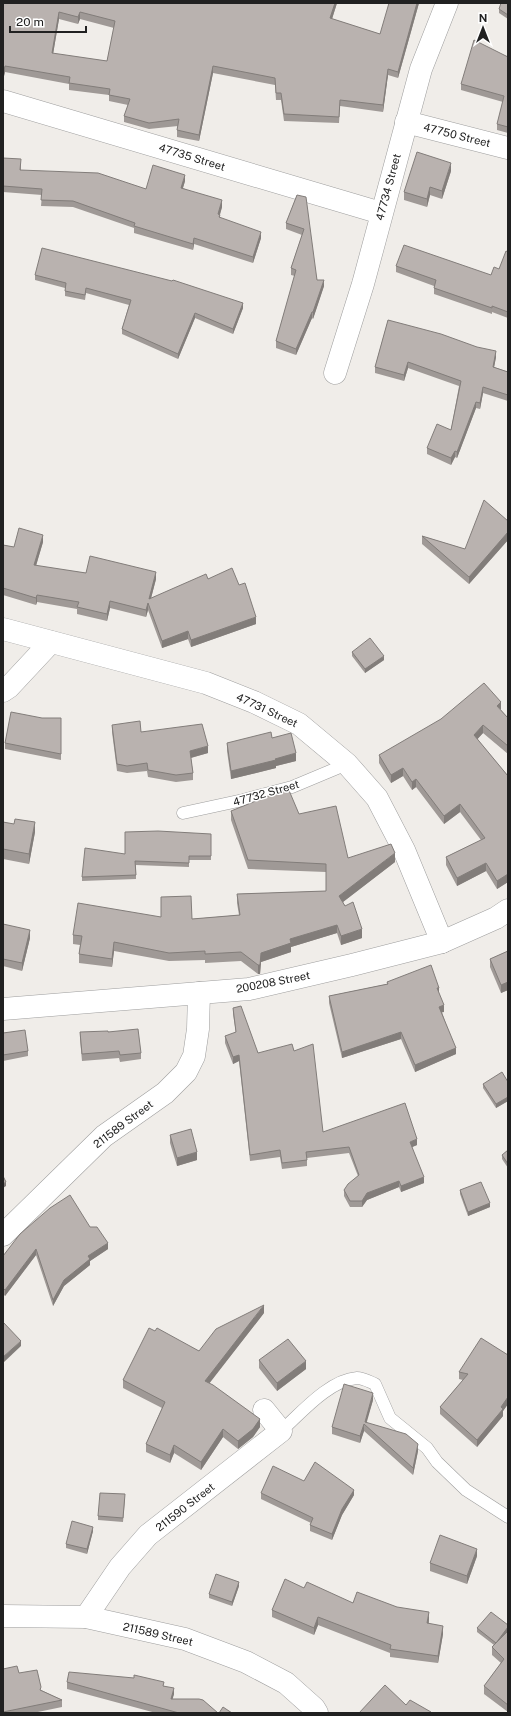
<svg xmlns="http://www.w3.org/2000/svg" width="511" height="1716" font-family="'Public Sans',sans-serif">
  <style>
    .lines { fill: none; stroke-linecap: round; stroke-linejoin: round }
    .service-casing { stroke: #9e9e9e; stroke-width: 13 }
    .minor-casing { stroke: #9e9e9e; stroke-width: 23 }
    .service { stroke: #fff; stroke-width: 12 }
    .minor { stroke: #fff; stroke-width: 22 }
    .wall { fill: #9f9996; fill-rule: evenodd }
    .shaded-wall { fill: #827d7a }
    .building { fill: #b9b2af; stroke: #827d7a; fill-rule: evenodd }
    .labels { text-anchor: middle; stroke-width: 3; stroke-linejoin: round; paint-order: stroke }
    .street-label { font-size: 11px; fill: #212121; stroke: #fff }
  </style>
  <rect width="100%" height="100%" fill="#f0ede9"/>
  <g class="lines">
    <defs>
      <g id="service">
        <path d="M183,813L243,800L292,787L347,764"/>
        <path d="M281,1431C301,1413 329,1380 357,1378C363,1378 370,1382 375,1384L390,1418L427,1448L437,1462L466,1490L508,1517"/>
      </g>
      <g id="minor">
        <path d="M3,101L381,213"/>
        <path d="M406,122L508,148"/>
        <path d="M335,373L363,284L421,69L447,3"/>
        <path d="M3,629L206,683L254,702L299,724L347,764L377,798L404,850L442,942"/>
        <path d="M3,691L9,687L51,642"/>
        <path d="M3,1009L249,989L352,965L442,942L496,918L508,910"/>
        <path d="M3,1235L104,1136L165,1093L186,1072L194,1056L198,1029L199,993"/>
        <path d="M3,1616L86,1617L185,1639L246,1662L286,1683L314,1708L317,1713"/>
        <path d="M86,1617L120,1567L148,1535L281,1431L264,1410"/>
      </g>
    </defs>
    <use href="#service" class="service-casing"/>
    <use href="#minor" class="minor-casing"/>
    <use href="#service" class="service"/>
    <use href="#minor" class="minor"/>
  </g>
  <g class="wall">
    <path d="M3,3H337L332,19L380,34L419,3L398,78L388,75L383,112L340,106L339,123L284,121L281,100H276L275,85L213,73L199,141L177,137V130L178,126L149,129L124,122V116L128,105L109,101V95L69,90V84L5,72L4,76H3ZM59,19L78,24L80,19L114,28L107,61L53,54Z"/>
    <path d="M508,3V19L499,13V9Z"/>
    <path d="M508,57V133L497,130V124L503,102L461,90V84Z"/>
    <path d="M3,158L21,165V170L146,189L185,181L183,188L222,207L220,215V218L261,238L253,263L194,244L193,250L134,233V228L73,207L41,206L42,195L3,192Z"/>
    <path d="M451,171L442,199L430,195L427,207L404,200V192Z"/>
    <path d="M297,195L317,280L324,286L313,319L312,318L296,355L276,348V341L295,276L291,275V268L302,235L286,229V223Z"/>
    <path d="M508,252V318L492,312V314L434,294V286L396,272V266L491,275L499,269Z"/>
    <path d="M35,275L243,308L233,334L195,318L178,359L122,334V329L129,305L86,293L85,300L65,296V288L35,280Z"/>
    <path d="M388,320L496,357L494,367L508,372V401L483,393L480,409L476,408L457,458L455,457L451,465L427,454V448L451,430L459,386L408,368L404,381L375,373V367Z"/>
    <path d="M508,521V540L469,584L422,544V536L465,549Z"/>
    <path d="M43,542L36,566L86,573L156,579L151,598L208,579L256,624L191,647L188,639L162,648L148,610L146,617L110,608L107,621L77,614V609L37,602L36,605L3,595V545L14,547Z"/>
    <path d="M352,652L384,660L365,673L352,656Z"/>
    <path d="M501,710L508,718V754L483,733L477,739L508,776V882L497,889L486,871L457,886L446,865V857L481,840L460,812L444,824L416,787L412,790L403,776L391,783L379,763V755Z"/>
    <path d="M42,718H61V760L5,749V743Z"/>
    <path d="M112,725L141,732L208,753L191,758L193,773V780L176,782L148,777L147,771L127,773L117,771L112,732Z"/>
    <path d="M272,738L296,761L276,766V768L231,779L227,751V743Z"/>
    <path d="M231,811L299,814L348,858L395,862L343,902L362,938L341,945L337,933L291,947V952L261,962L260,974H258L241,961L205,963V960L169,961L114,951L112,967L79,963V954L80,945L73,944V935L161,917L192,919L239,915L237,903V894L326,891V872L248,869L231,820Z"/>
    <path d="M3,822L35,832L29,864L3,859Z"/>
    <path d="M211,834V860H189V867L136,865V879L82,881V877L125,854Z"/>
    <path d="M3,924L30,938L22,971L3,966Z"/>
    <path d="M508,951V990L501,993L490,967V959Z"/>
    <path d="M387,982L439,994L444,1012H442L456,1054L415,1072L401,1039L342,1058L329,1003V996L387,984Z"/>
    <path d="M233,1008L258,1053L294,1051L323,1132L417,1145L412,1147L424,1183L401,1192L399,1187L367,1200L362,1207H350L344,1196V1190L358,1176L349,1153L307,1158V1166L282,1169L280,1157L250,1161L239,1061L233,1064L225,1043V1036L236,1033L233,1014Z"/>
    <path d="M80,1032H108L141,1053V1059L120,1062L119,1058L82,1061L80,1039Z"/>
    <path d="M3,1033L28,1051V1056L3,1061Z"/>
    <path d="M508,1082V1101L496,1108L483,1088V1084Z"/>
    <path d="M170,1135L197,1160L177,1166L170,1143Z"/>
    <path d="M508,1150V1168L502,1159V1155Z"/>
    <path d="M460,1190L490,1207L468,1216L460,1194Z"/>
    <path d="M90,1227L108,1249L90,1261V1265L64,1286L53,1306L36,1255L5,1296L3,1294V1256Z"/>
    <path d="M264,1313L209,1383L260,1427L253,1437L238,1449L223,1437L201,1470L174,1453L170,1463L146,1452V1444L162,1408L123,1388V1380L155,1331L199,1351Z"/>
    <path d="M508,1355V1404L503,1411V1416L477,1447L440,1414V1407L463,1380L459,1379V1372Z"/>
    <path d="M259,1360L306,1369L277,1391L259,1368Z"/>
    <path d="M373,1400L366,1422L418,1451L413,1475L364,1431L360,1443L332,1434V1427Z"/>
    <path d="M304,1481L354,1495L342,1515L332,1540L310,1531V1525L311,1523L261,1499V1493Z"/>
    <path d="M125,1499L123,1522L98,1520V1516Z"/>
    <path d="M93,1531L87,1554L66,1548V1544Z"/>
    <path d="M477,1556L467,1584L430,1571V1563Z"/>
    <path d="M239,1586L232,1606L209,1598V1594Z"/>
    <path d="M304,1588L353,1603L429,1619V1624L443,1634L438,1663L390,1657V1653L318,1625L314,1635L272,1617V1610Z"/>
    <path d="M508,1625V1712L484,1694V1686L501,1663L492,1655V1647L494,1645L477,1632V1628Z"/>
    <path d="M3,1669L19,1673L41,1690L62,1700V1707L33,1713H3Z"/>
    <path d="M67,1682L164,1686L174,1694L172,1699L218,1713H156L67,1689Z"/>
  </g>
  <g class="shaded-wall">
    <path d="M335,3H337L330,25V18Z"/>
    <path d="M417,3H419L398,78V72Z"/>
    <path d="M59,12V19L52,60V53Z"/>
    <path d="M80,12V19L78,24V17Z"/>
    <path d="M5,66V72L4,76V70Z"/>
    <path d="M213,66V73L199,141V135Z"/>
    <path d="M388,69V75L383,112V105Z"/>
    <path d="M451,163V171L442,199V191Z"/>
    <path d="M185,175V181L181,194V188Z"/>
    <path d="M430,187V195L427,207V199Z"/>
    <path d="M222,200V207L218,220V214Z"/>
    <path d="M261,232V238L253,263V257Z"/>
    <path d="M194,238V244L193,250V244Z"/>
    <path d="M324,280V286L313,319V312Z"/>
    <path d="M243,303V308L233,334V329Z"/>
    <path d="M312,312V318L296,355V349Z"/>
    <path d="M195,313V318L178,359V354Z"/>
    <path d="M496,351V357L493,373V367Z"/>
    <path d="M408,362V368L404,381V375Z"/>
    <path d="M483,387V393L480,409V403Z"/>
    <path d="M476,402V408L457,458V452Z"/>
    <path d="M455,451V457L451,465V458Z"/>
    <path d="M508,532V540L469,584V577Z"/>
    <path d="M43,535V542L34,572V565Z"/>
    <path d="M156,572V579L149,606V599Z"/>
    <path d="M37,595V602L36,605V598Z"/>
    <path d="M110,601V608L107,621V614Z"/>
    <path d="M148,603V610L146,617V610Z"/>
    <path d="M256,617V624L191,647V640Z"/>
    <path d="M188,631V639L162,648V641Z"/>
    <path d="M384,656V660L365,673V669Z"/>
    <path d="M501,702V710L497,706Z"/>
    <path d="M483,725V733L474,743V735Z"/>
    <path d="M208,746V753L190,758V751Z"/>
    <path d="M296,753V761L276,766V768L231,779V771Z"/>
    <path d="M403,768V776L391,783V775Z"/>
    <path d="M416,779V787L412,790V782Z"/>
    <path d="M460,804V812L444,824V816Z"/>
    <path d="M35,822V832L29,864V854Z"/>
    <path d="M395,853V862L339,905V896Z"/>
    <path d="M486,863V871L457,886V878Z"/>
    <path d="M508,874V882L497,889V881Z"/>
    <path d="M337,925V933L291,947V952L261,962L260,974H258V965L261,953L290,939Z"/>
    <path d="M362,929V938L341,945V936Z"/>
    <path d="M30,930V938L22,971V963Z"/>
    <path d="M114,942V951L112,967V959Z"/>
    <path d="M508,982V990L501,993V985Z"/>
    <path d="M437,988H439V994Z"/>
    <path d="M444,1005V1012L439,1013V1007Z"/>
    <path d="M401,1032V1039L342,1058V1052Z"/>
    <path d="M456,1048V1054L415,1072V1065Z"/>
    <path d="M239,1055V1061L233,1064V1057Z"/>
    <path d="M508,1097V1101L496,1108V1104Z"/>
    <path d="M417,1139V1145L410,1148V1142Z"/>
    <path d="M197,1152V1160L177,1166V1158Z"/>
    <path d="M424,1177V1183L401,1192V1186Z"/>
    <path d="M399,1181V1187L367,1200L362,1207V1201L367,1193Z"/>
    <path d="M6,1182V1186L3,1188V1184Z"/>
    <path d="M490,1203V1207L468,1216V1212Z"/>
    <path d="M108,1243V1249L90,1261V1265L64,1286L53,1306V1300L64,1280L88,1256Z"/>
    <path d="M36,1249V1255L5,1296V1290Z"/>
    <path d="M264,1305V1313L205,1389V1381Z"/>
    <path d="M21,1341V1346L3,1363V1357Z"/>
    <path d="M306,1361V1369L277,1391V1383Z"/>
    <path d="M373,1393V1400L366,1425L365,1422Z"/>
    <path d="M508,1397V1404L503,1411V1416L477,1447V1440L501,1407Z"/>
    <path d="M260,1419V1427L253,1437L238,1449V1441Z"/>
    <path d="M364,1424V1431L360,1443V1436Z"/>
    <path d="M223,1429V1437L201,1470V1462Z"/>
    <path d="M418,1444V1451L413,1475V1468Z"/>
    <path d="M174,1445V1453L170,1463V1455Z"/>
    <path d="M354,1490V1495L342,1515L332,1540V1534L342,1509Z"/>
    <path d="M93,1527V1531L87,1554V1549Z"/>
    <path d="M477,1549V1556L467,1584V1576Z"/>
    <path d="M239,1582V1586L232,1606V1602Z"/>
    <path d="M429,1612V1619L427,1631V1623Z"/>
    <path d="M318,1617V1625L314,1635V1628Z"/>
    <path d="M443,1626V1634L438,1663V1656Z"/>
    <path d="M508,1627V1631L496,1643Z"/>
    <path d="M174,1688V1694L171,1705V1699Z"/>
  </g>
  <g class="building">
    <path d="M3,3H335L330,18L380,34L389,3H417L398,72L388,69L383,105L340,100L339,117L284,114L281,93H276L275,78L213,66L199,135L177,130L179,119L149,123L124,116L130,99L109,95L110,89L69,83L70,77L5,66L4,70L3,69ZM59,12L78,17L80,12L115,21L107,61L52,53Z"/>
    <path d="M501,3H508V15L499,9Z"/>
    <path d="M474,40L508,57V127L497,124L504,96L461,84Z"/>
    <path d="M417,152L451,163L442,191L430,187L427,199L404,192Z"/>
    <path d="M3,158L21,159L20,170L98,173L146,189L153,165L185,175L181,188L222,200L218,214L220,215L219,217L261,232L253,257L194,238L193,244L134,226L135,223L73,201L41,200L42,189L3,186Z"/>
    <path d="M297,195L306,197L317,280H324L313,312H312L296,349L276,341L296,270L291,268L304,229L286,223Z"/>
    <path d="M404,245L491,275L494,267L499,269L506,251L508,252V312L492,306V308L434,288L436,280L396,266Z"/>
    <path d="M42,248L172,281L173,280L243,303L233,329L195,313L178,354L122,329L131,300L86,288L85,295L65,291L66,283L35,275Z"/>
    <path d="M388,320L441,334L477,347L496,351L493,367L508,372V395L483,387L480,403L476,402L457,452L455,451L451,458L427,448L437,424L451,430L461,381L408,362L404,375L375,367Z"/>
    <path d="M484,500L508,521V532L469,577L422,536L465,549Z"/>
    <path d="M19,528L43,535L34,565L86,573L90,556L156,572L149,599L206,574L208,579L232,568L239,585L245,583L256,617L191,640L188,631L162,641L148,603L146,610L110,601L107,614L77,607L79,602L37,595L36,598L3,588V545L14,547Z"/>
    <path d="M370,638L384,656L365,669L352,652Z"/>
    <path d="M484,683L501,702L497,706L508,718V746L483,725L474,735L508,776V874L497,881L486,863L457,878L446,857L485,838L460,804L444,816L416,779L412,782L403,768L391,775L379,755L441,719Z"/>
    <path d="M11,712L42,718H61V754L5,743Z"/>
    <path d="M140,721L141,732L202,724L208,746L190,751L193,773L176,775L148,770L147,763L127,766L117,764L112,725Z"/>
    <path d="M271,732L272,738L291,733L296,753L275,759L276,760L231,771L227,743Z"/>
    <path d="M288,788L299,814L336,806L348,858L391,844L395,853L339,896L345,906L353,902L362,929L341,936L337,925L290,939L291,943L261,953L260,965H258L241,952L205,954V951L169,953L114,942L112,959L79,954L82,936L73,935L78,903L161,917V897L191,896L192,919L240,915L237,894L326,891V864L248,860L231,811Z"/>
    <path d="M15,819L35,822L29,854L3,849V822L14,824Z"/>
    <path d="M158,831L211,834V856H189V863L135,861L136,875L82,877L85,848L125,854V832Z"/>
    <path d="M3,924L30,930L22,963L3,959Z"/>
    <path d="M508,951V982L501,985L490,959Z"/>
    <path d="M431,965L439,988H437L444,1005L439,1007L456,1048L415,1065L401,1032L342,1052L329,996L388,984L387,982Z"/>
    <path d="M241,1006L258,1053L292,1044L294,1051L313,1044L323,1132L405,1103L417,1139L410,1142L424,1177L401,1186L399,1181L367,1193L362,1201H350L344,1190L348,1184L359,1175L349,1147L306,1152L307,1160L282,1163L280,1150L250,1155L239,1055L233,1057L225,1036L236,1032L233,1008Z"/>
    <path d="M138,1029L141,1053L120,1055L119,1051L82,1054L80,1032L108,1031V1032Z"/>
    <path d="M25,1030L28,1051L3,1055V1033Z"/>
    <path d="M502,1072L508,1082V1097L496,1104L483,1084Z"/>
    <path d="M191,1129L197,1152L177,1158L170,1135Z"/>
    <path d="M508,1150V1164L502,1155Z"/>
    <path d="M3,1176L6,1182L3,1184Z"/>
    <path d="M481,1182L490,1203L468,1212L460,1190Z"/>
    <path d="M70,1195L90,1227H97L108,1243L88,1256L90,1259L64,1280L53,1300L36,1249L5,1290L3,1288V1256L20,1234L50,1208Z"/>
    <path d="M264,1305L205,1381L213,1385L260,1419L253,1429L238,1441L223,1429L201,1462L174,1445L170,1455L146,1444L165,1402L123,1380L149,1328L155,1331L157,1328L199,1351L216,1329Z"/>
    <path d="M3,1322L21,1341L3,1357Z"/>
    <path d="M481,1338L508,1355V1397L501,1407L503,1409L477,1440L440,1407L468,1374L459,1372Z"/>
    <path d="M288,1339L306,1361L277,1383L259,1360Z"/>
    <path d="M344,1384L373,1393L365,1422L406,1434L418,1444L413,1468L364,1424L360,1436L332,1427Z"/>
    <path d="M315,1462L354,1490L342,1509L332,1534L310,1525L313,1518L261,1493L273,1466L304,1481Z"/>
    <path d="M100,1493L125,1494L123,1518L98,1516Z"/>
    <path d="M72,1521L93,1527L87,1549L66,1544Z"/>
    <path d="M440,1535L477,1549L467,1576L430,1563Z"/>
    <path d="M216,1574L239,1582L232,1602L209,1594Z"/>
    <path d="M285,1579L304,1588L307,1582L353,1603L357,1592L397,1607L429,1612L427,1623L443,1626L438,1656L390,1649L391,1645L318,1617L314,1628L272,1610Z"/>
    <path d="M491,1612L508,1625V1627L496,1643L477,1628Z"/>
    <path d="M508,1631V1705L484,1686L504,1659L492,1647Z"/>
    <path d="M17,1666L19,1673L37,1670L41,1687L40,1690L62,1700L3,1712V1669Z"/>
    <path d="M69,1672L134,1678V1675L164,1682L163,1686L174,1688L171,1699H199L203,1700L218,1713H179L67,1682Z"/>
    <path d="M385,1685L406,1705L410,1700L431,1712L430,1713H359Z"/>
    <path d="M223,1707L232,1713H219Z"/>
  </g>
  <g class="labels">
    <g class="street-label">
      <text transform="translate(457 135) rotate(14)" y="4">47750 Street</text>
      <text transform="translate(192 157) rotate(17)" y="4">47735 Street</text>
      <text transform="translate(388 187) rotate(-75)" y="4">47734 Street</text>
      <text transform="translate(267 710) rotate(25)" y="4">47731 Street</text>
      <text transform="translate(266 793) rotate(-16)" y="4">47732 Street</text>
      <text transform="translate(273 982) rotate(-11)" y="4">200208 Street</text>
      <text transform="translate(123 1124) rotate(-37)" y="4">211589 Street</text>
      <text transform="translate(185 1507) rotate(-38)" y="4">211590 Street</text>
      <text transform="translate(158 1634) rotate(13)" y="4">211589 Street</text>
    </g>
  </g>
  <rect width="511" height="1716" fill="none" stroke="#212121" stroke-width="8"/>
  <g transform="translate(483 28)" stroke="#ffffff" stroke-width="3" paint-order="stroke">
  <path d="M0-3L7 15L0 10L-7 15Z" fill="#212121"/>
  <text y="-6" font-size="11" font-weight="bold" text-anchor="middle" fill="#212121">N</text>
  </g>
  <path d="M10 26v6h76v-6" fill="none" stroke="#212121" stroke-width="2"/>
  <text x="16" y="26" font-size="12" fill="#212121" stroke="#ffffff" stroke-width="3" paint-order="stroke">20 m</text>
</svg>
